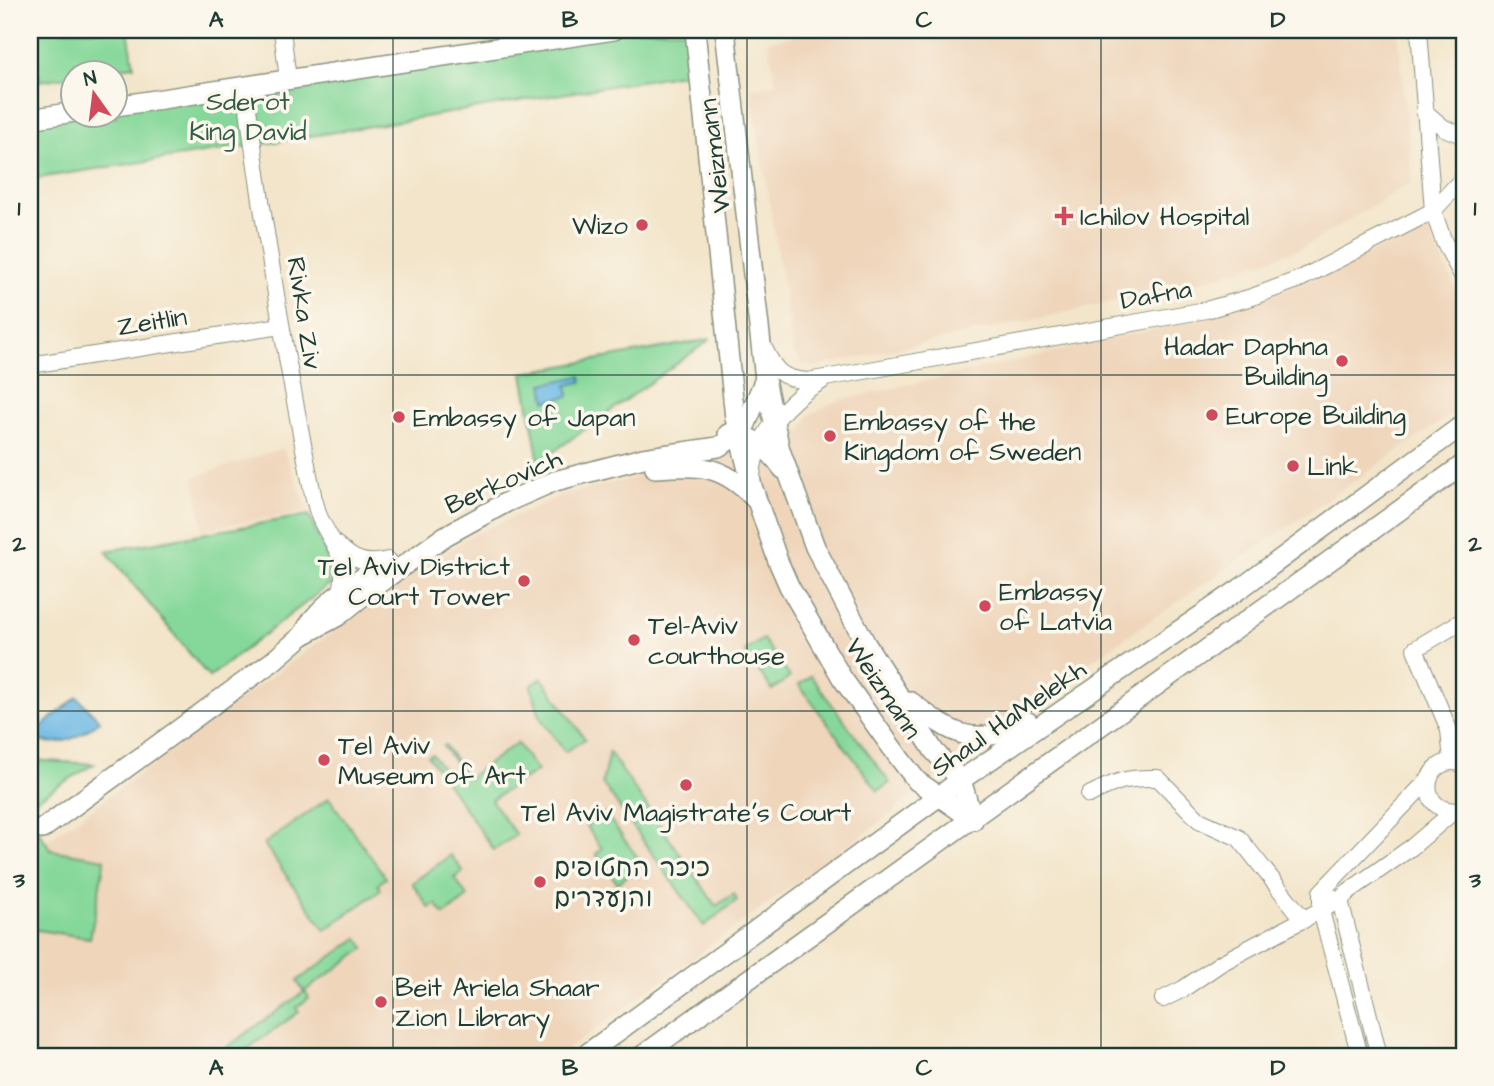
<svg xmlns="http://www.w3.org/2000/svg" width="1494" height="1086" font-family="'Architects Daughter','Playpen Sans Hebrew',sans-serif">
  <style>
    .built { fill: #efd6bb }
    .green { fill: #86d89a; stroke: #528a67; stroke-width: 2 }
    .water { fill: #6ab7e4; stroke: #447a8c; stroke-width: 2 }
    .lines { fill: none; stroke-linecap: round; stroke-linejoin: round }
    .tertiary-tunnel { stroke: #c9c3ac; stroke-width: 19; stroke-dasharray: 19 10; stroke-linecap: butt }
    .minor-casing { stroke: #89917f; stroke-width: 18 }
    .tertiary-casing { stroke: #89917f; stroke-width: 22 }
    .minor { stroke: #fff; stroke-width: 16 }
    .tertiary { stroke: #fff; stroke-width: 19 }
    .grid { fill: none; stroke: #1f3d34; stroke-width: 2; stroke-opacity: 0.55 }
    .poi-dot { fill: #d1495b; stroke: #fbf7ec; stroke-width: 2.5 }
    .labels { text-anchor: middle; stroke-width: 7; stroke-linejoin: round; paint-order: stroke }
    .park-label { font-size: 26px; fill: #345c48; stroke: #fbf7ec }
    .street-label { font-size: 26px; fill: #1f3d34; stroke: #fbf7ec }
    .poi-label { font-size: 26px; fill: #1f3d34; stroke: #fbf7ec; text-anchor: start }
    .neatline { fill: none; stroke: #1f3d34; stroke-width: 2.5 }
    .grid-label { font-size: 23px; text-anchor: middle; font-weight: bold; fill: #1f3d34 }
  </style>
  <rect width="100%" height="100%" fill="#fbf7ec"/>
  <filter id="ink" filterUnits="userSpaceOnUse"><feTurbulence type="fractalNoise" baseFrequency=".0143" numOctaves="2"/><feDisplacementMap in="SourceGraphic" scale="14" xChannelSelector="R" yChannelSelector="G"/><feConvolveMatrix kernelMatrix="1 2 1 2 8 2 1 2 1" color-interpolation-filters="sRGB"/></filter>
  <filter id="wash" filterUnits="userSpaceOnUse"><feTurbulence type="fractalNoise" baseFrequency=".00686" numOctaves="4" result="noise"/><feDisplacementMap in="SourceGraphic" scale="28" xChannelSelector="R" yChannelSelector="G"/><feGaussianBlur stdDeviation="1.57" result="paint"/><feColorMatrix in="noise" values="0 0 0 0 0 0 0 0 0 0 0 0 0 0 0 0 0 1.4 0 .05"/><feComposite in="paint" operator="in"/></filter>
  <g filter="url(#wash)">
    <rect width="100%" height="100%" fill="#f3e5ca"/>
    <g class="built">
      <path d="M822,30H1398L1412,182L1301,249L1186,286L816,367L801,363L794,353L751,89L776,84L768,41Z"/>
      <path d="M1427,227L1464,306V406L1005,720L884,819L559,1056H30V851L82,816L392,588L468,537L564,494L618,482L801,431L809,415L837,401L1200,319L1301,284Z"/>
      <path d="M283,448L308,511L203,529L194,477Z"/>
    </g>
    <g class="green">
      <path d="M30,30H128L134,66L87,73L74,74L73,76L40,81L30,43Z"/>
      <path d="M614,30H695L700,71L275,142L30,179V119L74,116H116V106Z"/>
      <path d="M711,339L539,462L523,373Z"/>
      <path d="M309,515L329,562L330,584L209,677L106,551Z"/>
      <path d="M763,639L790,677L772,690L745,651Z"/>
      <path d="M811,676L890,783L878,791L799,685Z"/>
      <path d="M542,678L585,739L565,752L541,719L531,686Z"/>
      <path d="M517,743L537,771L491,800L516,835L494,850L428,756L432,754L444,771L449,773L456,768L455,763L443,746L445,745L468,778Z"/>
      <path d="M609,752L716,906L734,894L737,900L704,926L602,783Z"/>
      <path d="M30,760L94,764L30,803Z"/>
      <path d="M329,798L386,878L378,884L381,890L325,930L264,844Z"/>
      <path d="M605,813L643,865L617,883L596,854L602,849L586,826Z"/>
      <path d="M30,818L51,850L105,859L90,938L31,929L30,936Z"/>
      <path d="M451,855L463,872L454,878L468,897L444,915L436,904L429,908L412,883Z"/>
      <path d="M358,938L365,948L305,991L309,998L296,1008L299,1012L237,1056H234L227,1047L304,992L297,981Z"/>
    </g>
    <g class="water">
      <path d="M581,376L582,382L567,385L569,396L546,401L543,384Z"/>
      <path d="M77,697L100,721C77,739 59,749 30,738V731L41,727Z"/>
    </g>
  </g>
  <g filter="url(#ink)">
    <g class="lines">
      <path class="tertiary-tunnel" d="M30,837L42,829"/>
      <defs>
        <g id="minor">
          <path d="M282,30L288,80"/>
          <path d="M1419,30L1433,211L1444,242L1464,279"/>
          <path d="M245,86C262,218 284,349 310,480C312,492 315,504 319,516C332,546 351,558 340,595"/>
          <path d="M1424,111L1444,128L1464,136"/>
          <path d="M764,348C775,371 781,379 808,381L1206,310L1252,297L1300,279L1423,216L1433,211L1464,177"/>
          <path d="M30,365L281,326"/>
          <path d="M752,481C751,440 788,399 822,381"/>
          <path d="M336,544C353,560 365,566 388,560"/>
          <path d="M1452,761L1449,730L1415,649L1464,620"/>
          <path d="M1089,795C1116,781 1127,777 1158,778L1199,820L1239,838L1304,920"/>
          <path d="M1462,810C1414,818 1420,750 1464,764"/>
          <path d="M1332,897L1340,900L1379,1056"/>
          <path d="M1163,999L1183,989L1221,963L1340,900L1349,891L1412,847L1454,811"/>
          <path d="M1360,1056L1321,911V892L1429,779"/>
        </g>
        <g id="tertiary">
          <path d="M695,30L735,418L752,486L778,561L789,586L842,678L900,759L917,781L973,820"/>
          <path d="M725,30L765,379L780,450L815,547L866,644L934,751L961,780L973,820"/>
          <path d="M116,106L614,30"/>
          <path d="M30,119L74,112"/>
          <path d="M728,434C752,434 770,450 783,469"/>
          <path d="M655,468C700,465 722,464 755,499"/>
          <path d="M303,635C319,602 356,583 385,563"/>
          <path d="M911,702C955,737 975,748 1028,722"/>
          <path d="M42,829L273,661L303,635L338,616L375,586L445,536L507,502L555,481L643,458L718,447L725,443L737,434L746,424L765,379"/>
          <path d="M584,1056L961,780L1241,588L1464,424"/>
          <path d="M642,1056L1464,464"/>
        </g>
      </defs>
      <use href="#minor" class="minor-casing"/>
      <use href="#tertiary" class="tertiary-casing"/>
      <use href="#minor" class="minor"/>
      <use href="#tertiary" class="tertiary"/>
    </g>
  </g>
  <path class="grid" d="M393,30V1056M747,30V1056M1101,30V1056M30,375H1464M30,711H1464"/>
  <g class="poi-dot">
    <path d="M1060.5 205.5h7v7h7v7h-7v7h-7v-7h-7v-7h7z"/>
    <circle cx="642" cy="225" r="7"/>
    <circle cx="1342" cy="361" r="7"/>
    <circle cx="1212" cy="415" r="7"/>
    <circle cx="399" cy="417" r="7"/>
    <circle cx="830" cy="436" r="7"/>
    <circle cx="1293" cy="466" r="7"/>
    <circle cx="524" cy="581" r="7"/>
    <circle cx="985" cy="606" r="7"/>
    <circle cx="634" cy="640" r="7"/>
    <circle cx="324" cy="760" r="7"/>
    <circle cx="686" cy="785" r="7"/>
    <circle cx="540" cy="882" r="7"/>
    <circle cx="381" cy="1002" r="7"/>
  </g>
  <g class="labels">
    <g class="park-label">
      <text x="248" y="110">Sderot<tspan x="248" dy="30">King David</tspan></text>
    </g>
    <g class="street-label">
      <text transform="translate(714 156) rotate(-97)" y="9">Weizmann</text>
      <text transform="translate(1156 294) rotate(-10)" y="9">Dafna</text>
      <text transform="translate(305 313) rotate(81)" y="9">Rivka Ziv</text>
      <text transform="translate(152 321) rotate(-9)" y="9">Zeitlin</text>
      <text transform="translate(503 481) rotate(-24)" y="9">Berkovich</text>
      <text transform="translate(884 688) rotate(56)" y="9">Weizmann</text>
      <text transform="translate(1008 718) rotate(-35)" y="9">Shaul HaMelekh</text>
    </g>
    <g class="poi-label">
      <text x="1080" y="225">Ichilov Hospital</text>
      <text x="628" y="234" text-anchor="end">Wizo</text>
      <text x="1328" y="355" text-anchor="end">Hadar Daphna<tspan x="1328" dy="30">Building</tspan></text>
      <text x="1226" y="424">Europe Building</text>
      <text x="413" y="426">Embassy of Japan</text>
      <text x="844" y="430">Embassy of the<tspan x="844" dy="30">Kingdom of Sweden</tspan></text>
      <text x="1307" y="475">Link</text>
      <text x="510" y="575" text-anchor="end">Tel Aviv District<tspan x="510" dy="30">Court Tower</tspan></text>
      <text x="999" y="600">Embassy<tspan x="999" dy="30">of Latvia</tspan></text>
      <text x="648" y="634">Tel-Aviv<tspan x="648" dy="30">courthouse</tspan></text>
      <text x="338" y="754">Tel Aviv<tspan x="338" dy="30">Museum of Art</tspan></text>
      <text x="686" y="821" text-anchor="middle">Tel Aviv Magistrate׳s Court</text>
      <text x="554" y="876">כיכר החטופים<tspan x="554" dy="30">והנעדרים</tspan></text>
      <text x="395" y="996">Beit Ariela Shaar<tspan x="395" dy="30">Zion Library</tspan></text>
    </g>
  </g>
  <rect width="1494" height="1086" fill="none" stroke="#fbf7ec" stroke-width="77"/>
  <g transform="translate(94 94) rotate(346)"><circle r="33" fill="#fbf7ec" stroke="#a3ada2" stroke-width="2"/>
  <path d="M0-5L12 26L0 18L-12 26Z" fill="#d1495b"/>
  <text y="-10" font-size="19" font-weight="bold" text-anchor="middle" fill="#1f3d34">N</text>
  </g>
  <rect x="38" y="38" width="1418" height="1010" class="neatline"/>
  <g class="grid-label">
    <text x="216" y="27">A</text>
    <text x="570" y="27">B</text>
    <text x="924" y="27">C</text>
    <text x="1278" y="27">D</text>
    <text x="19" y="215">1</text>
    <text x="1475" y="215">1</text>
    <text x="19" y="551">2</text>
    <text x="1475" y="551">2</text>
    <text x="19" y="887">3</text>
    <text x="1475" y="887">3</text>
    <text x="216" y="1075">A</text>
    <text x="570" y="1075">B</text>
    <text x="924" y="1075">C</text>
    <text x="1278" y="1075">D</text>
  </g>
</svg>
